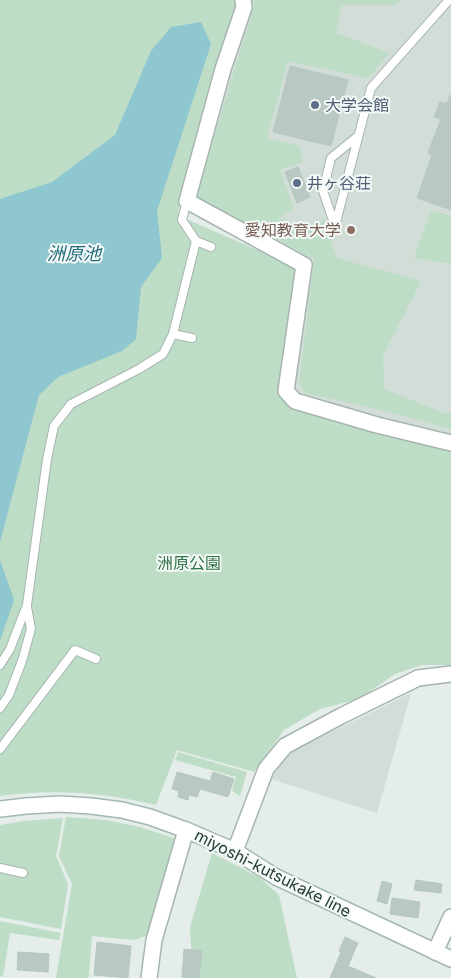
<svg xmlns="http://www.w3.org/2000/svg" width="451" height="978" font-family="Inter,'Noto Sans JP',sans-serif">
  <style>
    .built { fill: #d2ddd8 }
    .green { fill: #beddc6 }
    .water { fill: #8ec7d0 }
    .building { fill: #b9c8c2; stroke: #b6c7c0 }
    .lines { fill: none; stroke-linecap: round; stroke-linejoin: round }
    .service-casing { stroke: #a7b5b0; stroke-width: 10 }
    .minor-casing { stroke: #a7b5b0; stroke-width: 18 }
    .secondary-casing { stroke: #a2b8b1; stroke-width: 18 }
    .service { stroke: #fff; stroke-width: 8 }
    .minor { stroke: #fff; stroke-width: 15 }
    .secondary { stroke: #fff; stroke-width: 15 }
    .service-dot { fill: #5c6f8a; stroke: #f4f9f7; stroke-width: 2 }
    .education-dot { fill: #8d6e63; stroke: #f4f9f7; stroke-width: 2 }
    .labels { text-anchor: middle; stroke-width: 4; stroke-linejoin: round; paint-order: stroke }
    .service-label { font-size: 16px; fill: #4e5e75; stroke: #f4f9f7; text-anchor: start }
    .education-label { font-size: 16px; fill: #785e54; stroke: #f4f9f7; text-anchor: end }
    .park-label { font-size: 16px; fill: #2f7449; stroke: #f4f9f7 }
    .street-label { font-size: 16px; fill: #243e37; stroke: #f4f9f7 }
    .water-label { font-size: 18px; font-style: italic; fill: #1f6b79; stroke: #f4f9f7 }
  </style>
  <rect width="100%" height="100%" fill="#e4ede9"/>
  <g class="built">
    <path d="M249,0H451V435L301,397L294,385L311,261L191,199Z"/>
    <path d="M411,693L377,813L271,779L282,762L295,750Z"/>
  </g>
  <g class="green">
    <path d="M0,0H237V8L178,212L186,219L297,267L281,394L286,403L451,433V665H422L395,674L359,699L320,709L284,730L254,772L177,750L156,805C102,792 55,789 0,796Z"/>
    <path d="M253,0H402L393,5H342L336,33L390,53L368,78L288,61L267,138L299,146L303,162L280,170L294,209L279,218L316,231L324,217L337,258L421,281L383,356L384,389L446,414L451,412V429L385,411L305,393L299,384L314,259L196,197L254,5Z"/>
    <path d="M431,210L451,216V264L414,258Z"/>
    <path d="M178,752L247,772L240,796L232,791L236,777L175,760Z"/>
    <path d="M66,817L105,820L140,827L179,840L150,934L135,940L92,936L89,977L87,978H56L72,884L59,856Z"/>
    <path d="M63,818L56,856L68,884L61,929L0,917V825L24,821Z"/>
    <path d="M212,853L259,877L279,895L297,978H193L190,927Z"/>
    <path d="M0,921L61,933L59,940L10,933L3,977L0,976Z"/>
  </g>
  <g class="water">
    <path d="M201,22L211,44L157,211L162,258L141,287L136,339L122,351L58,377L39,395L0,542V199L52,182L115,135L151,51L171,27Z"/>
    <path d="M0,560L14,600L0,641Z"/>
  </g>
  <g class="building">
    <path d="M290,66L348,80L331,146L273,132Z"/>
    <path d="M450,95H451V210L417,198L432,155L428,153L441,119L434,117L440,102L447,104Z"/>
    <path d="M298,167L310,197L297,203L285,172Z"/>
    <path d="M177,772L210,781L213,772L234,779L228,797L200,789L197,797L189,795L188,800L178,797L179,791L172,789Z"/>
    <path d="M416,880L442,884L441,893L414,890Z"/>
    <path d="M382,881L392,884L387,904L377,901Z"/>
    <path d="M392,898L420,902L418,918L390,914Z"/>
    <path d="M345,937L358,943L348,966L376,978H330L341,952L339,951Z"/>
    <path d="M97,942L131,946L128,978L94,975Z"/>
    <path d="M184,949L202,951L199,978L182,977Z"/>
    <path d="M18,952L49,954L48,972L17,970Z"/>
  </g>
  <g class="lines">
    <defs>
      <g id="service">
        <path d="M358,136L331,158L323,191L335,226L371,88L449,0"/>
        <path d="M196,241L211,247"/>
        <path d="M173,334L192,338"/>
        <path d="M0,665L10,649L27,605L47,459L54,426L71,404L139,369L163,354L173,334L196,241L182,220L187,201"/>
        <path d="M0,708L9,695L22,661L31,629L27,607"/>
        <path d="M0,749L75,650L96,659"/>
        <path d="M0,868L23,873"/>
      </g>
      <g id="minor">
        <path d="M243,0L244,7L223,69L187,201L304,265L286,391L295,401L377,425L451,443"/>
        <path d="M235,851L266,769L285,746L341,716L418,678L451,674"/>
        <path d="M435,952L451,917"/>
        <path d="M149,978L154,940L186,830"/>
      </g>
      <path id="secondary" d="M0,809L26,806L60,804L91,806L122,810L150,817L186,830L235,851L276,877L451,959"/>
    </defs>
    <use href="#service" class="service-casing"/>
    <use href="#minor" class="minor-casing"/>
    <use href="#secondary" class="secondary-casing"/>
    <use href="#service" class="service"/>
    <use href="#minor" class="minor"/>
    <use href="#secondary" class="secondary"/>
  </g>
  <g class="service-dot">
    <circle cx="315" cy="105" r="5"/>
    <circle cx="297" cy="183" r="5"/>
  </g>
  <circle class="education-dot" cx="351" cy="230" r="5"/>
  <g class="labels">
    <g class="service-label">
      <text x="325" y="111">大学会館</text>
      <text x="307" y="189">井ヶ谷荘</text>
    </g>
    <g class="education-label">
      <text x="341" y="236">愛知教育大学</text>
    </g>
    <g class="park-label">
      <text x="189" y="569">洲原公園</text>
    </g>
    <g class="street-label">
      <text transform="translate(273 873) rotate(27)" y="6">miyoshi-kutsukake line</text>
    </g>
    <g class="water-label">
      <text x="74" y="260">洲原池</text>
    </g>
  </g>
</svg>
